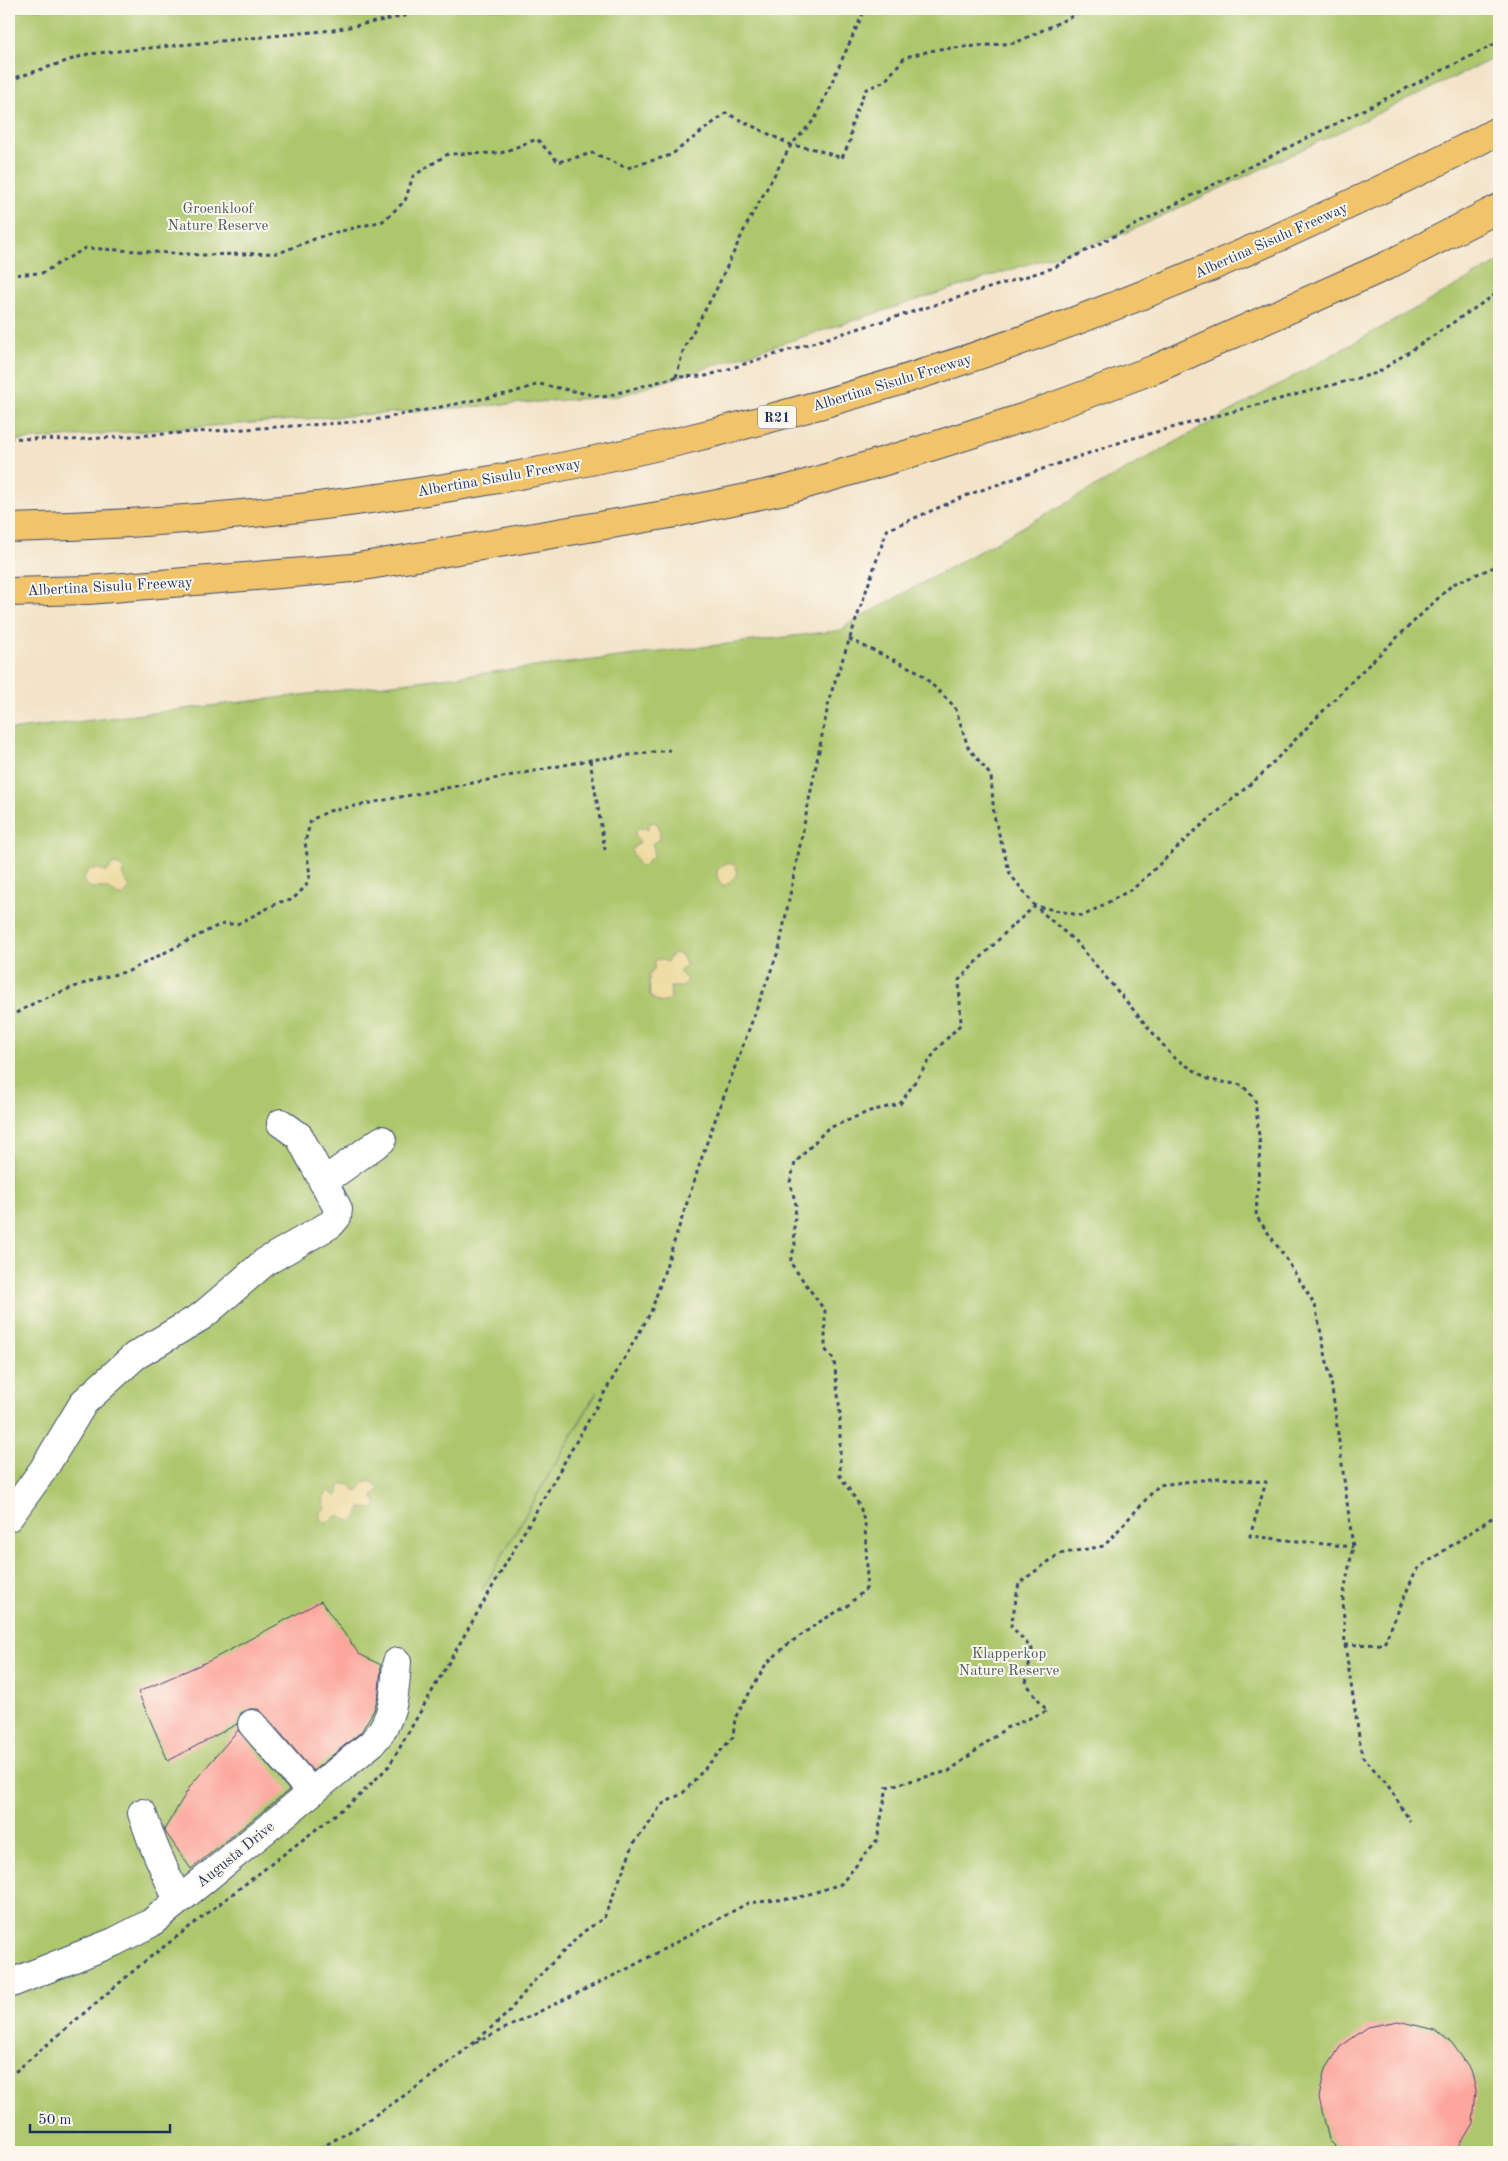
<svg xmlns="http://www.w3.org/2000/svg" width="1508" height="2161" font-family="'Old Standard TT',serif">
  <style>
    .green { fill: #adc76d; stroke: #647b66; fill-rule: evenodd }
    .sand { fill: #eeda9e; stroke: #84847e }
    .building { fill: #fca69d }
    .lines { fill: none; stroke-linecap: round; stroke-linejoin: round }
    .minor-casing { stroke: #3b4a6e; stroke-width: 30 }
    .highway-casing { stroke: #3b4a6e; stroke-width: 30 }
    .path { stroke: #3b4a6e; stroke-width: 3; stroke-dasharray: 4 4; stroke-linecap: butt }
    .minor { stroke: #fff; stroke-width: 28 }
    .highway { stroke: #f1c36a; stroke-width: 28 }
    .labels { text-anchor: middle; stroke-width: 4; stroke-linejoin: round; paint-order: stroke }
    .shield { fill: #fbf7ec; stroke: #5e6b89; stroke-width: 1 }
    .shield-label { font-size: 14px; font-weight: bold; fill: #1b2f5e }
    .park-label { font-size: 15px; fill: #475d62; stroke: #fbf7ec }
    .street-label { font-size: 15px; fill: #1b2f5e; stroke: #fbf7ec }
  </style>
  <rect width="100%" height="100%" fill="#fbf7ec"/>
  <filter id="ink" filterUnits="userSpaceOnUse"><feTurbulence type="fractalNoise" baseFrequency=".02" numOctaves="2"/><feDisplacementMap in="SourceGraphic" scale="10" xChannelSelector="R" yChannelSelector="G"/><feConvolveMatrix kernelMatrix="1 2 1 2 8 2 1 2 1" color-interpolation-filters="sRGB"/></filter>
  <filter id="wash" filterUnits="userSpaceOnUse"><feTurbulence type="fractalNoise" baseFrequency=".0096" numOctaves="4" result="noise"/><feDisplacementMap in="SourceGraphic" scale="20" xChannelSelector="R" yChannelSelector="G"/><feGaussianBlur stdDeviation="1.12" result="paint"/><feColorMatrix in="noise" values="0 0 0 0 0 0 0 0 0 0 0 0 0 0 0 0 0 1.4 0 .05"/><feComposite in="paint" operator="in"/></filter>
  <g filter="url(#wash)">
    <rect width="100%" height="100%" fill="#f3e3c8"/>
    <g class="green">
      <path d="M9,9H1499V56L1128,232L619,396L9,441Z"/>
      <path d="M1499,262V2152H9V730L844,630L845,626ZM597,1391H598L482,1590Z"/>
    </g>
    <g class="sand">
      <path d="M653,822L657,823L660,829V839L652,844L654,849L653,858L648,860L645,866H639L631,850L640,842L635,836L636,830L640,828L648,829L649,824Z"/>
      <path d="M727,863L735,865L737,870L736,876L726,885H722L717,877V871L721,866Z"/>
      <path d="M113,864L119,865L124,869L122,875L130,888L123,896H118C105,886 107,888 91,888L85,884L83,879L90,869H99L107,872Z"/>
      <path d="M673,953L682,955L686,964L679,972L687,979L683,987H670L671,997L668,1001L660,1003L650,996L649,976L654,969L655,960L661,959L667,962Z"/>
      <path d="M369,1481L374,1483L379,1489L373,1497L377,1505C370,1512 368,1507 360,1508L358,1516L352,1522L341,1516H336L326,1523L320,1519V1512L325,1508L323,1498L328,1491L336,1496L339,1494L340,1486L343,1484L352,1485L354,1491L357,1492L364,1482Z"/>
    </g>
    <g id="blocks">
      <g class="building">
        <path d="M321,1601L359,1654L381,1665L379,1693L374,1710L361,1732L313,1771L264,1714L258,1709H250L241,1713L237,1724L168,1761L138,1692L211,1660Z"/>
        <path d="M238,1730L289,1790L191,1869L164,1830L191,1785Z"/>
        <path d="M1398,2021L1435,2030L1452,2043L1471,2070L1476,2090L1473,2123L1456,2152H1341L1329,2140L1319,2098L1324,2072L1340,2047L1368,2027Z"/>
      </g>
    </g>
  </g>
  <g filter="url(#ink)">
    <use href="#blocks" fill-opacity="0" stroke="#3b4a6e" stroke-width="1"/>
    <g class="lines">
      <defs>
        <g id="minor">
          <path d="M323,1182L382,1140"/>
          <path d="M9,1517L43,1470L84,1402L135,1356L202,1316L265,1262L331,1224L337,1217L338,1209L299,1136L281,1123"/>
          <path d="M252,1724L311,1792"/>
          <path d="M142,1813L153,1844L178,1901"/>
          <path d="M9,1984L114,1942L151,1923L372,1743C394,1720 395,1693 397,1662"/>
        </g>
        <g id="highway">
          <path d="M9,528C457,518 903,411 1310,223C1373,193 1438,164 1499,130"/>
          <path d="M9,592L88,590L352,568L670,514L789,489L902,456L1025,417L1155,369L1386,266L1499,208"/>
        </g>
      </defs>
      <use href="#minor" class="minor-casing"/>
      <use href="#highway" class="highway-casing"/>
      <g class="path">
        <path d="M1151,9L1164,11L1168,9"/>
        <path d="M9,12L24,9"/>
        <path d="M9,80L88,54L333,30L405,16L415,9"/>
        <path d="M9,275L42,273L86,248L204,255L279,253L325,235L383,221L405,201L413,176L448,154L501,153L537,139L558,162L593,153L627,168L671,155L726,113L791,145L814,149L842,158L850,141L852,123L865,90L885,81L905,57L939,49L1015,43L1088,9"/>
        <path d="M676,377L684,348L715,292L747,224L791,145L815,119L865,9"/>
        <path d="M9,438L71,440L370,421L511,393L539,384L603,397L676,377L706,376L1053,268L1183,200L1499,42"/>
        <path d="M849,639L919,672L955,707L968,747L991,776L994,816L1010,874L1035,906L1077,943L1174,1058L1210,1080L1242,1085L1255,1099L1260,1146L1256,1216L1283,1254L1315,1305L1331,1381L1353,1547L1343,1597L1345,1645L1362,1756L1387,1784L1410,1821"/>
        <path d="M590,760L605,850"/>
        <path d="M9,1017L36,1002L71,988L100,978L129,971L215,927L224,924H237L280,902L292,900L306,886L310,875L305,842L311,820L329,811L590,760L670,750"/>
        <path d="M1345,1645L1384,1644L1416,1570L1490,1519L1499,1516"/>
        <path d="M475,2043L629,1968L748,1903L797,1898L841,1884L877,1840L887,1787L949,1771L1006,1728L1047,1711L1026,1683L1032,1649L1011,1626L1019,1583L1059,1554L1104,1546L1159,1485L1219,1478L1266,1482L1250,1536L1353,1547"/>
        <path d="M9,2077L144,1962L358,1797L389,1766L651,1312L708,1139L779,949L830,696L887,530L970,494L1130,439L1377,373L1499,292"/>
        <path d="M313,2152L356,2128L420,2085L470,2046L507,2014L533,1982L583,1932L604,1918L634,1843L651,1821L661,1805L683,1793L733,1737L735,1718L766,1664L787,1645L821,1621L847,1606L866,1589L867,1567L865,1524L860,1506L840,1476V1412L834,1360L825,1349V1311L790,1262L795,1245L794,1228L796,1205L790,1182L795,1163L827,1129L870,1111L900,1104L937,1049L961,1024L959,980L1010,928L1035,906L1083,916L1134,888L1195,831L1261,775L1360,673L1453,584L1499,565"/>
      </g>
      <use href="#minor" class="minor"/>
      <use href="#highway" class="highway"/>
    </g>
  </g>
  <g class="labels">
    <rect class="shield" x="758" y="405.5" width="38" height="23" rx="4"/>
    <g class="shield-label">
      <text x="777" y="422">R21</text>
    </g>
    <g class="park-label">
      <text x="218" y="213">Groenkloof<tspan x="218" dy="17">Nature Reserve</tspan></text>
      <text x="1009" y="1658">Klapperkop<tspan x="1009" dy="17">Nature Reserve</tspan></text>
    </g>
    <g class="street-label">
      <text transform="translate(1271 240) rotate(-24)" y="5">Albertina Sisulu Freeway</text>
      <text transform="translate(892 382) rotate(-17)" y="5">Albertina Sisulu Freeway</text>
      <text transform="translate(499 477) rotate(-10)" y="5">Albertina Sisulu Freeway</text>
      <text transform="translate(110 586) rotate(-3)" y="5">Albertina Sisulu Freeway</text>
      <text transform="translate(235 1854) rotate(-39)" y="5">Augusta Drive</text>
    </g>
  </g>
  <rect width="1508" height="2161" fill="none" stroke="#fbf7ec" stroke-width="30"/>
  <path d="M30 2124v8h140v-8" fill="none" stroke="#1b2f5e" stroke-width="2.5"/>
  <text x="38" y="2124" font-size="15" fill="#1b2f5e" stroke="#fbf7ec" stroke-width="4" paint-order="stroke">50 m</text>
</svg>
